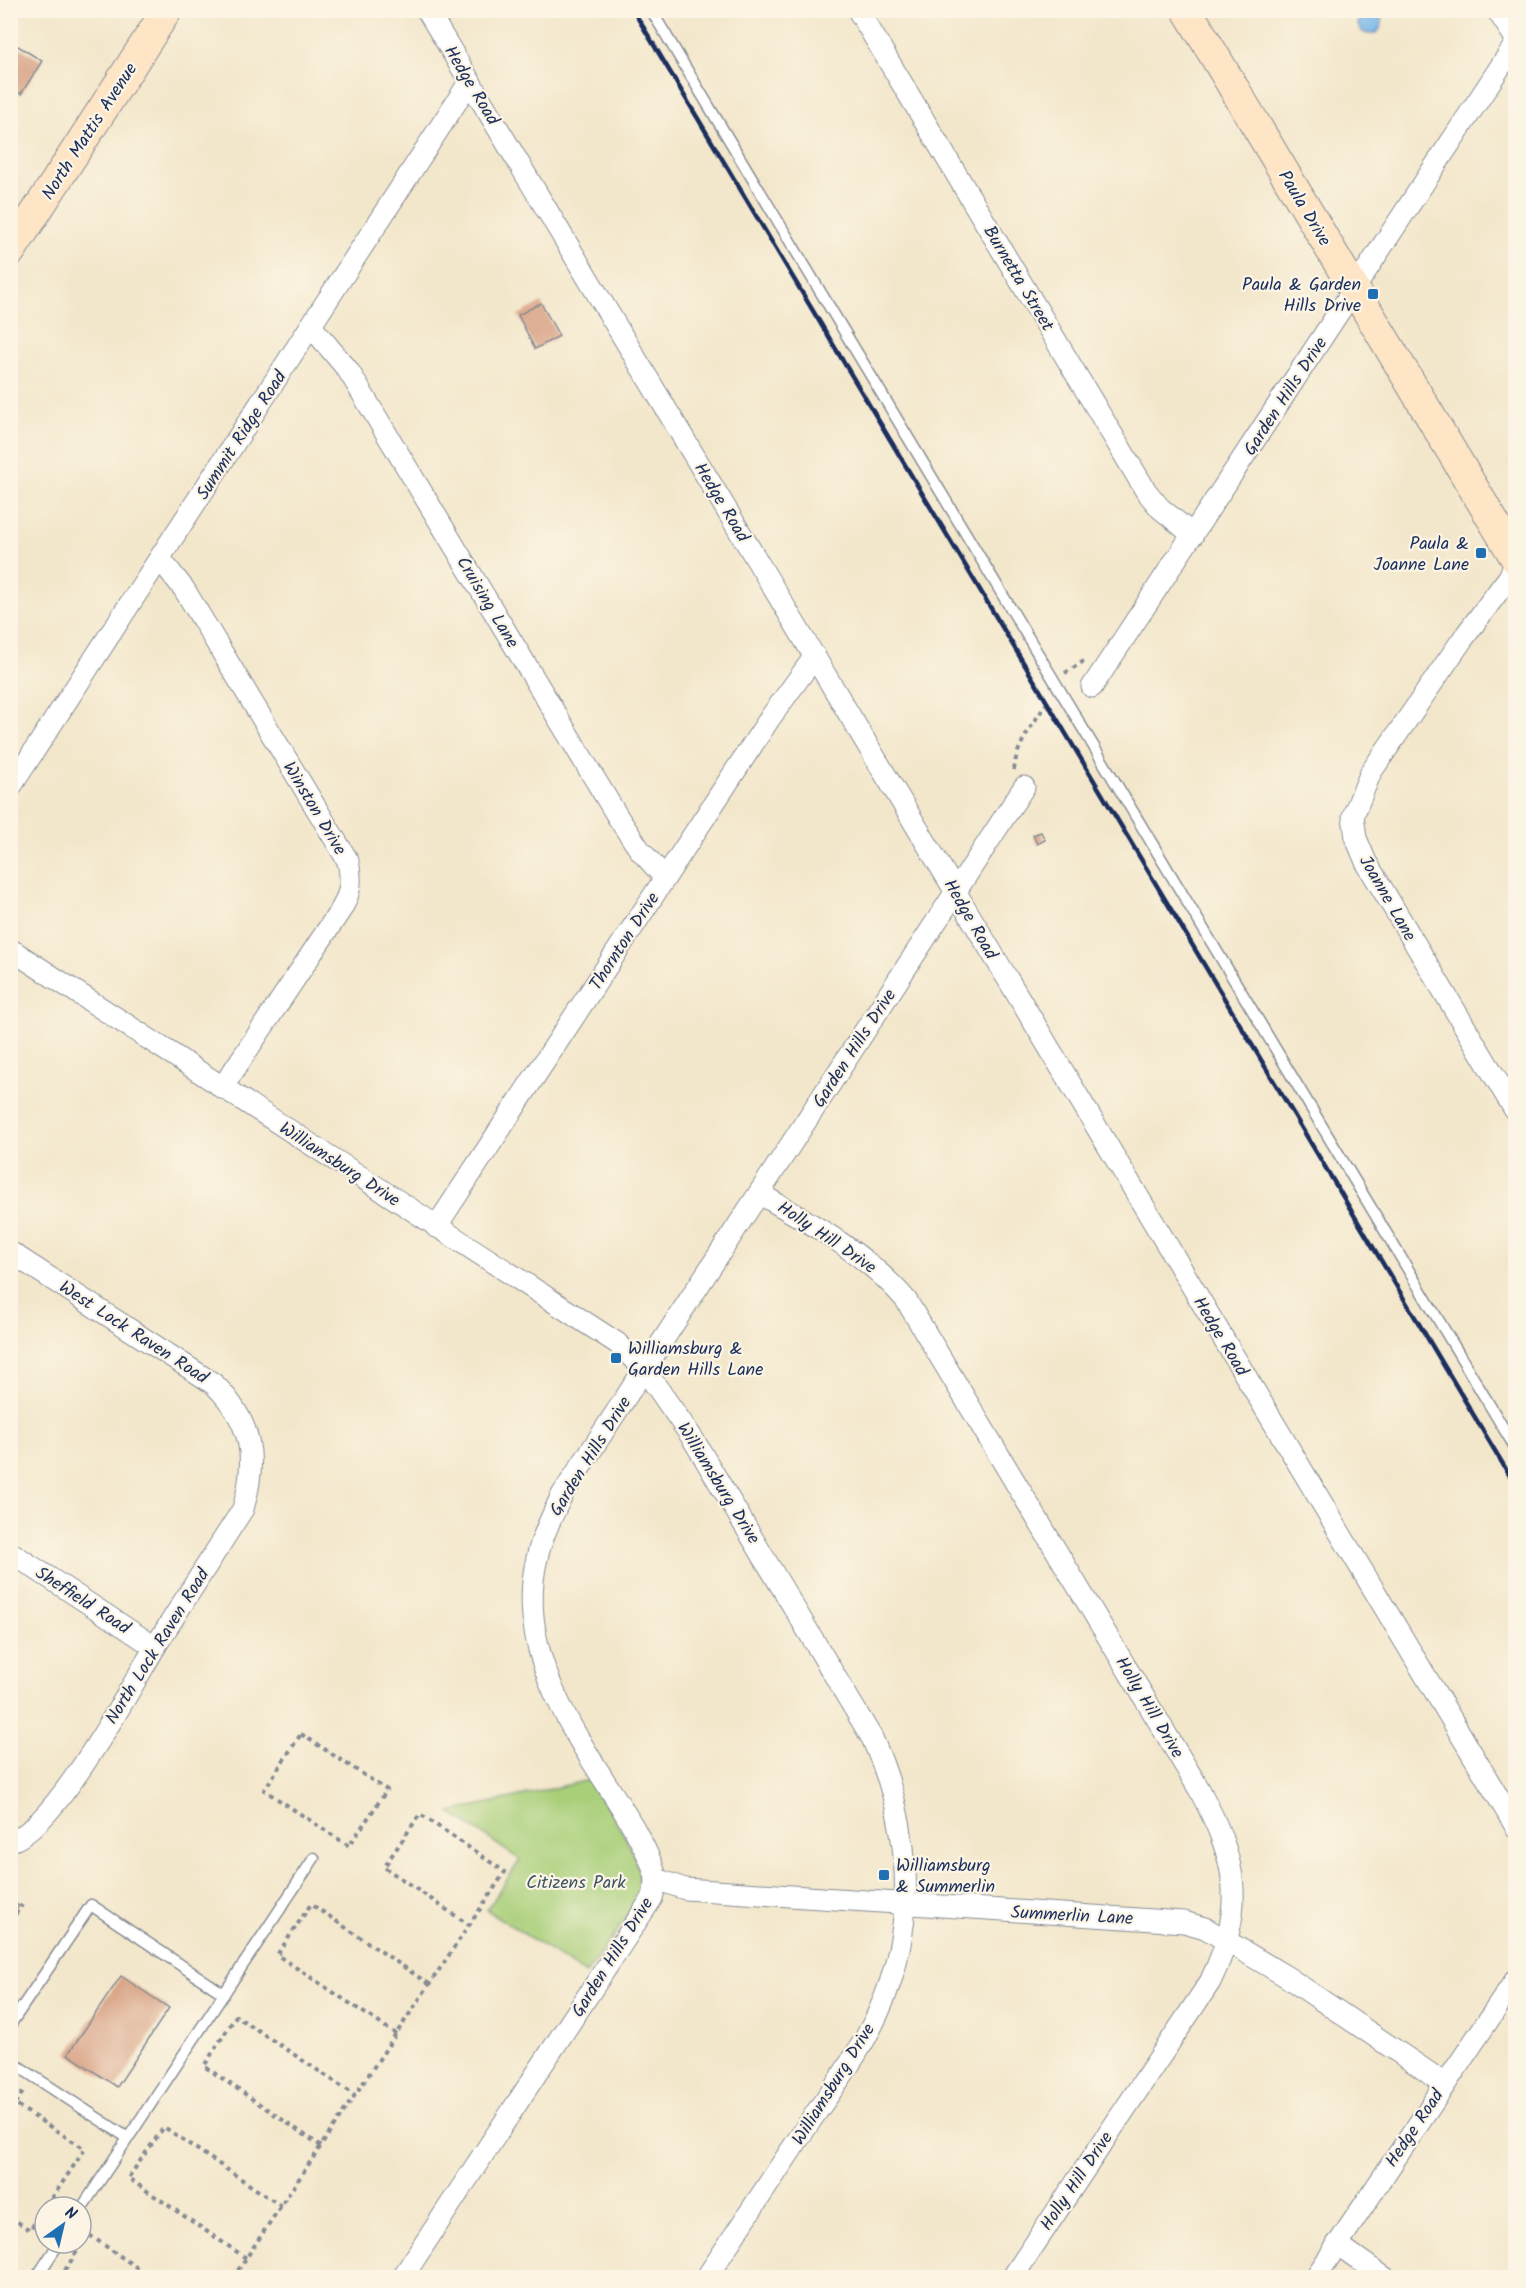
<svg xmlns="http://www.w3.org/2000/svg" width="1526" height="2288" font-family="Kalam,sans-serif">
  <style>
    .green { fill: #a9cf79; stroke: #627f6c; stroke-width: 1.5 }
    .water { fill: #73b5e8; stroke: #4772a3; stroke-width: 1.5 }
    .building { fill: #d69d7f }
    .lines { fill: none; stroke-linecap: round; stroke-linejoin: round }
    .lane-casing { stroke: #878b94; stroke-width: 13 }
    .street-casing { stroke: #878b94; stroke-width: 23 }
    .secondary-casing { stroke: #878b94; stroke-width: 32 }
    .path { stroke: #878b94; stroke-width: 4; stroke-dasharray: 4.5 4.5; stroke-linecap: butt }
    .lane { stroke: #fff; stroke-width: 10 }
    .street { stroke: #fff; stroke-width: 21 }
    .secondary { stroke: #fde5c5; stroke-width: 30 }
    .rail { stroke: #1b2f5e; stroke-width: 4.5 }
    .poi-dot { fill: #1f6fb2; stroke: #fcf5e5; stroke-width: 2 }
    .labels { text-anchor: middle; stroke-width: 4.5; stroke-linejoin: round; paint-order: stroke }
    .street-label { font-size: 18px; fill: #1b2f5e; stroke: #fcf5e5 }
    .poi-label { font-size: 18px; fill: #1b2f5e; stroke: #fcf5e5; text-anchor: end }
    .park-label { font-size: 18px; fill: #3e5765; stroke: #fcf5e5 }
  </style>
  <rect width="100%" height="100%" fill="#fcf5e5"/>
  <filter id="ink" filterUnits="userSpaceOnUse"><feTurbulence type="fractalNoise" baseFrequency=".0167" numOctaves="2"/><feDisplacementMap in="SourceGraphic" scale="12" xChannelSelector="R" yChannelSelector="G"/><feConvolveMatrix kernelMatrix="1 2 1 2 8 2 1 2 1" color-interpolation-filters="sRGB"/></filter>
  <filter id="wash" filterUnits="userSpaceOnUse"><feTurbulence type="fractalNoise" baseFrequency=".008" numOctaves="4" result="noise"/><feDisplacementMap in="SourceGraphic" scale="24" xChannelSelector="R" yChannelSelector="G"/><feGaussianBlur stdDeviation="1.35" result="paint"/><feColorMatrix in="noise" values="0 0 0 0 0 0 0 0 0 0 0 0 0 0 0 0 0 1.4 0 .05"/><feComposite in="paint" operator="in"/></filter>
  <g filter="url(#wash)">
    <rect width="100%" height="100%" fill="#f3e7cb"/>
    <path class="green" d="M589,1780C608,1808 648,1862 639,1897C635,1910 596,1959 586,1974L487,1910L520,1860L450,1812Z"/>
    <circle class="water" cx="1370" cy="22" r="12"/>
    <g id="blocks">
      <g class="building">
        <path d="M10,41L42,61L21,94L10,87Z"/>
        <path d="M541,303L559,336L535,349L518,315Z"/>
        <path d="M1041,832L1045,840L1037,844L1033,835Z"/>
        <path d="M10,1900L19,1906L10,1918Z"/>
        <path d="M121,1976L169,2008L117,2087L68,2054Z"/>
      </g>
    </g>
  </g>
  <g filter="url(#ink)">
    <use href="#blocks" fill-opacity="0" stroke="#878b94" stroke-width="1.5"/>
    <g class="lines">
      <defs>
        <g id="lane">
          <path d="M651,10L1516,1449"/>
          <path d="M10,2025L91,1905L224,1994"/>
          <path d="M10,2061L128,2138"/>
          <path d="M81,2209L314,1858"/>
          <path d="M36,2278L59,2243"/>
        </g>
        <g id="street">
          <path d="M427,10L1516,1827"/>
          <path d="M858,10L1146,491L1160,508L1193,535"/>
          <path d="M1497,10L1516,39"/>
          <path d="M311,326L348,370L619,819L640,850L665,878"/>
          <path d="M161,560L184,589L348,861C352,880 351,891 342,908L222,1088"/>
          <path d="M1516,562L1509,577L1462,640L1371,772L1353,816L1356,838L1366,862L1516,1112"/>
          <path d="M1092,687L1516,43"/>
          <path d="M10,788L470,81"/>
          <path d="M10,949L617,1343L645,1370L693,1439L872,1738C911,1824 919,1922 879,2011C861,2052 832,2089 807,2126C773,2177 740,2227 706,2278"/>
          <path d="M760,1194C812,1224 867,1254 906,1300L1199,1789C1237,1861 1247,1905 1210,1982L1012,2278"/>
          <path d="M436,1227L770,718L815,656"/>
          <path d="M10,1252L214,1384C252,1422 258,1458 243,1509C213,1555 184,1601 155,1647C131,1687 52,1833 10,1841"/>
          <path d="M10,1552L155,1647"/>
          <path d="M656,1879L685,1889L1184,1922L1205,1928L1287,1977L1444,2083"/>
          <path d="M1337,2244L1385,2278"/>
          <path d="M402,2278L652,1898C653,1893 656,1886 656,1880C655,1864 632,1824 623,1810C576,1735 514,1652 537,1558C542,1536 552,1516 562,1495L1024,787"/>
          <path d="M1315,2278L1516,1979"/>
        </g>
        <g id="secondary">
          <path d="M1187,10L1516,559"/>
          <path d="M10,252L167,10"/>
        </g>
      </defs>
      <use href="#lane" class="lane-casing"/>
      <use href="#street" class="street-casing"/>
      <use href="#secondary" class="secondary-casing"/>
      <g class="path">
        <path d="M1065,673L1084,661"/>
        <path d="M1014,770C1016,744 1035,721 1049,700"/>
        <path d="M301,1734L387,1790L349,1846L264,1790Z"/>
        <path d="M10,1922L22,1905"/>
        <path d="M396,2034L277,1955L311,1904L429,1984"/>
        <path d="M10,2101L85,2149L46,2207"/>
        <path d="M10,2111L25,2089"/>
        <path d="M321,2146L204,2066L236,2016L355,2095"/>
        <path d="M10,2217L30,2230L45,2208"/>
        <path d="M246,2258L128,2178L164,2127L281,2206"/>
        <path d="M60,2278L88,2234L152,2278"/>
        <path d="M233,2278C323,2142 414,2007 505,1872L420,1814L384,1867L469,1925"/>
      </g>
      <use href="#lane" class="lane"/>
      <use href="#street" class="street"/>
      <use href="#secondary" class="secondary"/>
      <path class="rail" d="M633,10L1516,1486"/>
    </g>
  </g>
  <g class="poi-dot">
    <rect x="1367" y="288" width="12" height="12" rx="3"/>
    <rect x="1475" y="547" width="12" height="12" rx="3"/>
    <rect x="610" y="1352" width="12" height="12" rx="3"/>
    <rect x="878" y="1869" width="12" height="12" rx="3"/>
  </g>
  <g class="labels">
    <g class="street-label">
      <text transform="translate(472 85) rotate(59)" y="6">Hedge Road</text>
      <text transform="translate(89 131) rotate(-57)" y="6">North Mattis Avenue</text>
      <text transform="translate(1305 208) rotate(59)" y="6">Paula Drive</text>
      <text transform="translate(1019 278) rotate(59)" y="6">Burnetta Street</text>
      <text transform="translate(1285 396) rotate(-57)" y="6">Garden Hills Drive</text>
      <text transform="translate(241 435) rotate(-57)" y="6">Summit Ridge Road</text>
      <text transform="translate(722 502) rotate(59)" y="6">Hedge Road</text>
      <text transform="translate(488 602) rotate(59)" y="6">Cruising Lane</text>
      <text transform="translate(315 808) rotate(59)" y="6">Winston Drive</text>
      <text transform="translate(1388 898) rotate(60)" y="6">Joanne Lane</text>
      <text transform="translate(971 919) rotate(60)" y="6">Hedge Road</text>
      <text transform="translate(624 941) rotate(-57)" y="6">Thornton Drive</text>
      <text transform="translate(854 1048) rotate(-57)" y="6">Garden Hills Drive</text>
      <text transform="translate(340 1164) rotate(33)" y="6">Williamsburg Drive</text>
      <text transform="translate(827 1237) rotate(34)" y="6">Holly Hill Drive</text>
      <text transform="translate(134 1332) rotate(33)" y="6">West Lock Raven Road</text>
      <text transform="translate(1221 1336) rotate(59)" y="6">Hedge Road</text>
      <text transform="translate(590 1456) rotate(-58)" y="6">Garden Hills Drive</text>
      <text transform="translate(719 1483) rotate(58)" y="6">Williamsburg Drive</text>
      <text transform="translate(83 1600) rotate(33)" y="6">Sheffield Road</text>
      <text transform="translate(157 1646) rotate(-58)" y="6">North Lock Raven Road</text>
      <text transform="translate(1150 1707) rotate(59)" y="6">Holly Hill Drive</text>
      <text transform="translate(1072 1915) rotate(3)" y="6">Summerlin Lane</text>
      <text transform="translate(612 1957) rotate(-58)" y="6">Garden Hills Drive</text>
      <text transform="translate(833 2084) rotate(-58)" y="6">Williamsburg Drive</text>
      <text transform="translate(1414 2128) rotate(-56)" y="6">Hedge Road</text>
      <text transform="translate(1076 2181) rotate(-56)" y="6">Holly Hill Drive</text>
    </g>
    <g class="poi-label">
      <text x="1361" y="290">Paula &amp; Garden<tspan x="1361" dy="21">Hills Drive</tspan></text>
      <text x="1469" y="549">Paula &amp;<tspan x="1469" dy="21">Joanne Lane</tspan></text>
      <text x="628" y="1354" text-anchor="start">Williamsburg &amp;<tspan x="628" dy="21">Garden Hills Lane</tspan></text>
      <text x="896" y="1871" text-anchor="start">Williamsburg<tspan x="896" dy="21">&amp; Summerlin</tspan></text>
    </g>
    <g class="park-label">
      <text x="576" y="1888">Citizens Park</text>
    </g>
  </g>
  <rect width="1526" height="2288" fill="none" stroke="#fcf5e5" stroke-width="36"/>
  <g transform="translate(63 2225) rotate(34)"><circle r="28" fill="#fcf5e5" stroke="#a2a6af" stroke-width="1.5"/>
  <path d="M0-4.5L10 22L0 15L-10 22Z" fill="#1f6fb2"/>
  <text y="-9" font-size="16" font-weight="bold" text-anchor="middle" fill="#1b2f5e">N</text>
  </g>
</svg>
